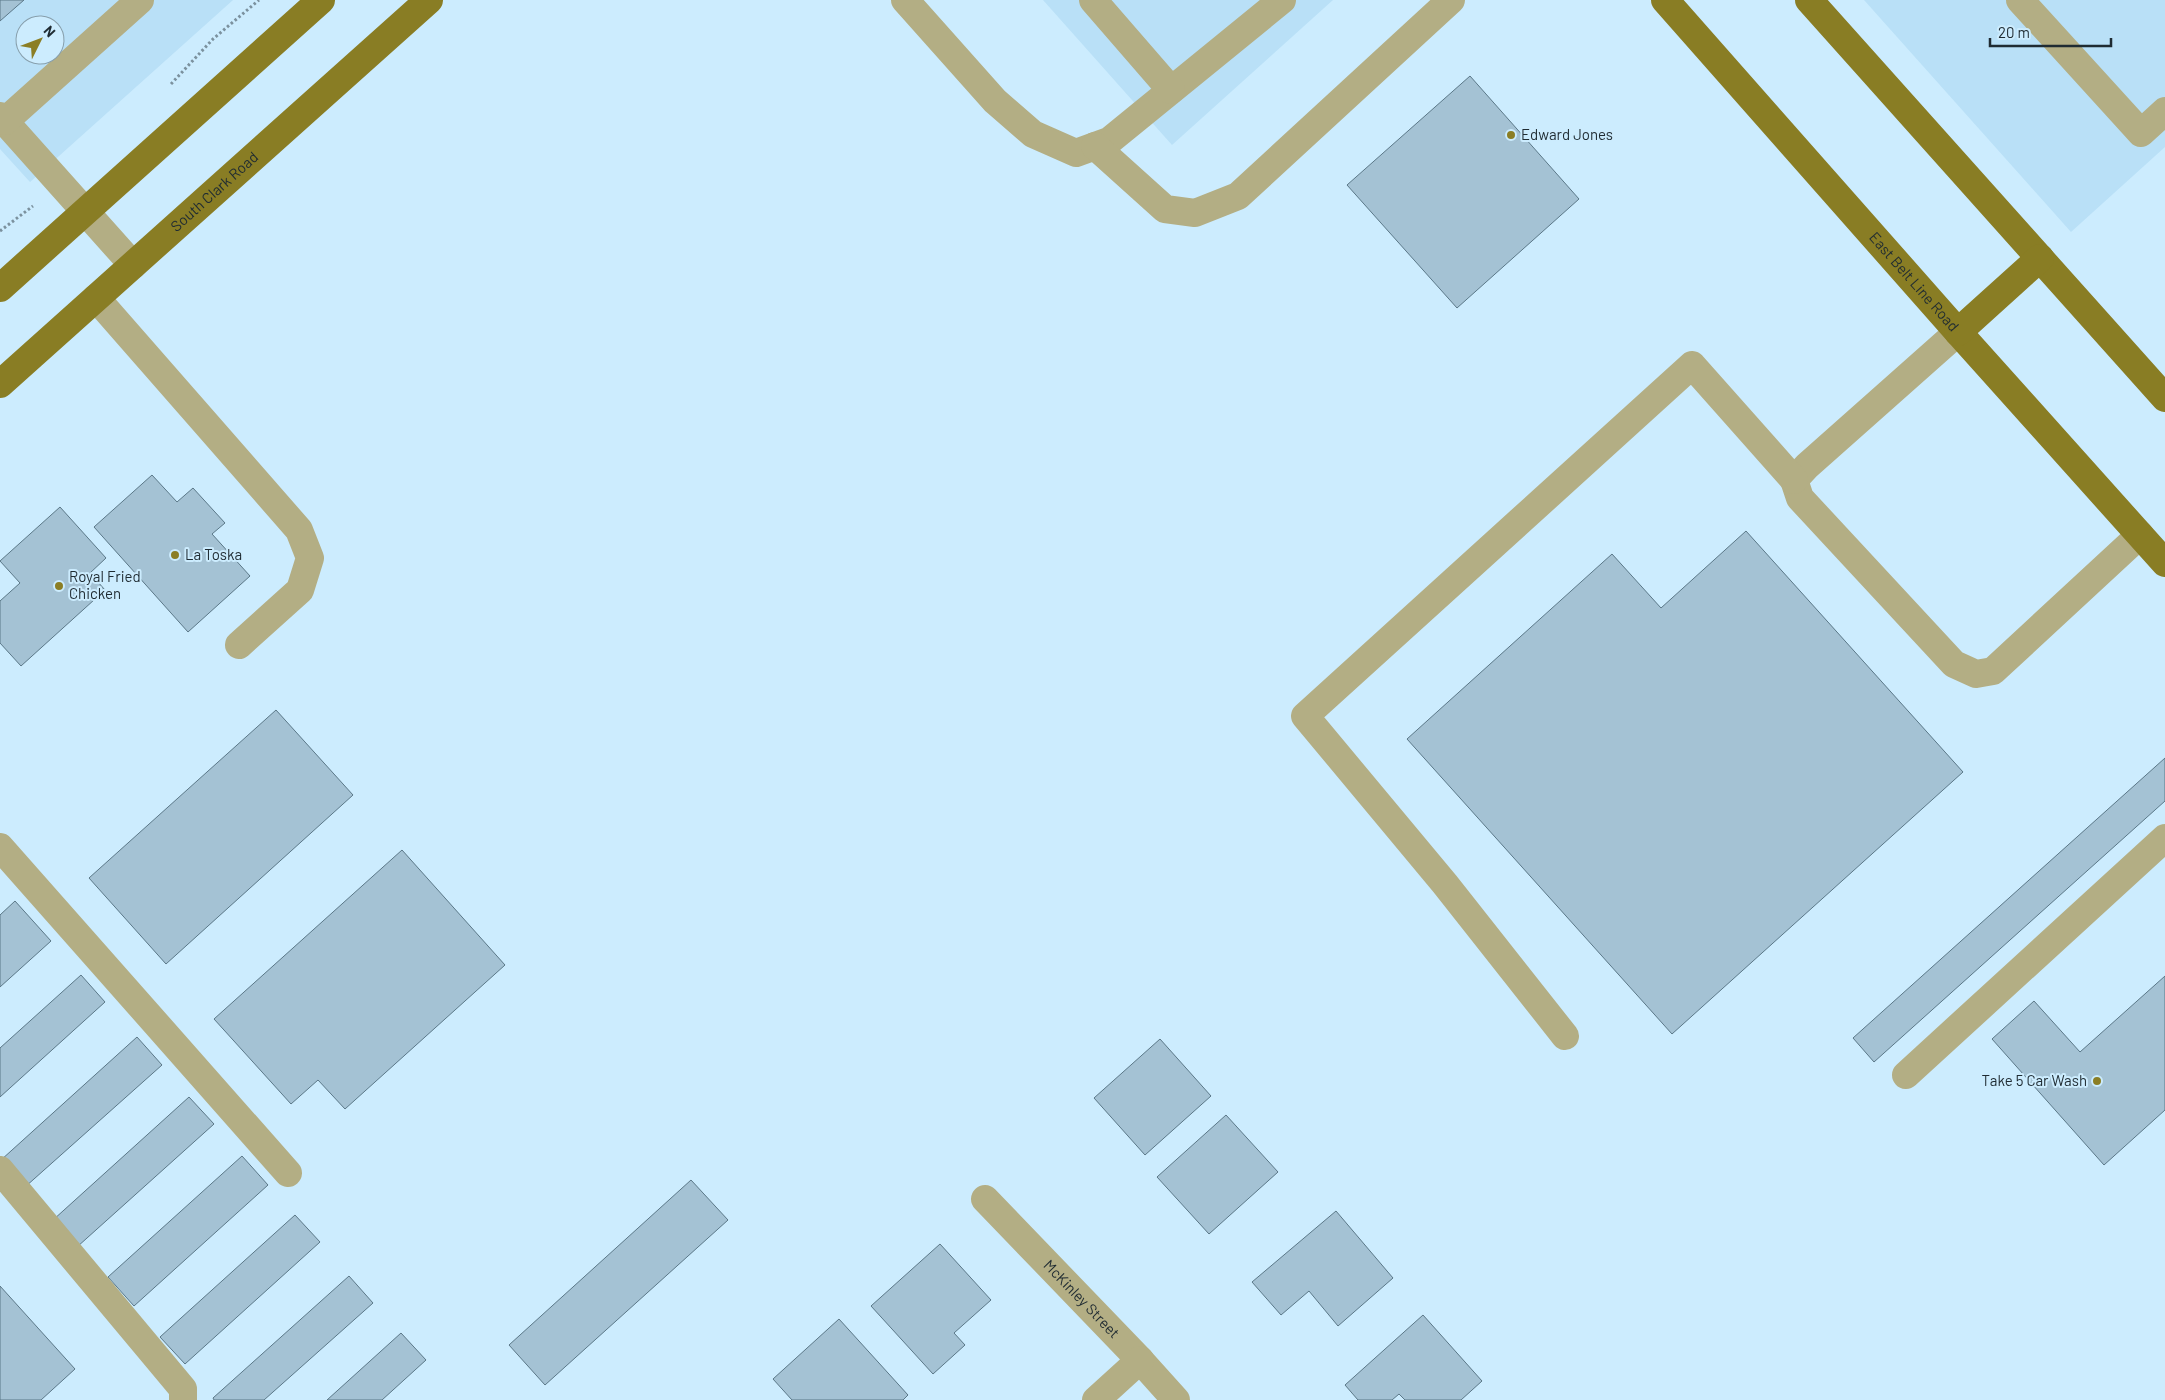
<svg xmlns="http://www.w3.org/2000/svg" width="2165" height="1400" font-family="Barlow,sans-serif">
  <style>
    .built { fill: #b9e0f7; fill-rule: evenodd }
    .building { fill: #a4c2d4; stroke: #5b7888 }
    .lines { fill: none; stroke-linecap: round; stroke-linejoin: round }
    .path { stroke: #7b919e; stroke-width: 3; stroke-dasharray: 2.5 2.5; stroke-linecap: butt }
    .minor { stroke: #b3ae84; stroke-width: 28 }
    .major { stroke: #897d24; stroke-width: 28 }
    .poi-dot { fill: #8b7e25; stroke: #ccecfe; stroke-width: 2 }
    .labels { text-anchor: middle; stroke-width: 4; stroke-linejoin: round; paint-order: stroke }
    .poi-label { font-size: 15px; fill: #1f2b32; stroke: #ccecfe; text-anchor: start }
    .street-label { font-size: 15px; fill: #1f2b32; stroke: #ccecfe }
  </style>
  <rect width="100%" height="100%" fill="#ccecfe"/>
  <g class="built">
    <path d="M0,0H233L30,182L0,149ZM25,25H55V55H25Z"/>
    <path d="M1043,0H1333L1172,145Z"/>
    <path d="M1864,0H2165V147L2071,232Z"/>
  </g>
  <g class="building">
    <path d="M0,0H24L0,21Z"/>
    <path d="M1470,76L1579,199L1457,308L1347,185Z"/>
    <path d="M152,475L177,502L193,488L225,523L212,534L250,576L188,632L94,527Z"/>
    <path d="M60,507L106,558L90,573L105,590L21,666L0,643V601L20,583L0,561Z"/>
    <path d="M1746,531L1963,772L1672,1034L1407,739L1612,554L1661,608Z"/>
    <path d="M276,710L353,795L166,964L89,878Z"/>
    <path d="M2165,758V801L1874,1062L1853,1038Z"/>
    <path d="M402,850L505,965L345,1109L318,1080L291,1104L214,1019Z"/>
    <path d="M15,901L51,941L0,987V915Z"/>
    <path d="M81,975L105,1002L0,1097V1048Z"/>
    <path d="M2165,976V1110L2104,1165L1992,1039L2034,1001L2080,1052Z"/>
    <path d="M137,1037L162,1065L25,1187L1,1160Z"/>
    <path d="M1160,1039L1211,1096L1145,1155L1094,1098Z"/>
    <path d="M189,1097L214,1124L77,1247L53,1220Z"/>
    <path d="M1226,1115L1278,1172L1209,1234L1157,1177Z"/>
    <path d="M242,1156L268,1185L134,1306L108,1277Z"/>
    <path d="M691,1180L728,1220L545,1385L509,1345Z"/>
    <path d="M1336,1211L1393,1278L1338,1326L1309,1291L1281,1315L1252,1282Z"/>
    <path d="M295,1215L320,1242L185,1364L160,1337Z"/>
    <path d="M940,1244L991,1300L954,1333L965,1345L933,1374L871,1306Z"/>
    <path d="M349,1276L373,1303L264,1400H214L213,1398Z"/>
    <path d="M0,1286L75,1369L41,1400H0Z"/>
    <path d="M1423,1315L1482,1381L1461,1400H1405L1399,1394L1392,1400H1358L1345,1385Z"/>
    <path d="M839,1319L908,1395L903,1400H792L773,1379Z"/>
    <path d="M401,1333L426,1360L382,1400H327Z"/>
  </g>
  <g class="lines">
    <g class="path">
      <path d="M171,84L213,39L259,0"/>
      <path d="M0,231L33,206"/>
    </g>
    <g class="minor">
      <path d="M905,0L995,101L1033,134L1076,153L1109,141L1282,0"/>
      <path d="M1093,0L1171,90"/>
      <path d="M2020,0L2141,133L2165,111"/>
      <path d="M0,116L133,265"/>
      <path d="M5,121L140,0"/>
      <path d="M1095,146L1165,209L1195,213L1238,196L1451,0"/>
      <path d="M96,298L299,530L310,558L300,590L239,645"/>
      <path d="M1958,332L1807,466L1794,480L1800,498L1954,664L1976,674L1993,671L2140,535"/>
      <path d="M0,847L288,1173"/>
      <path d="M1565,1036L1445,884L1305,716L1692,365L1794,480"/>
      <path d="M1906,1075L2165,838"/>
      <path d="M0,1170L183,1389V1400"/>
      <path id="s1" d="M985,1199L1140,1360L1176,1400"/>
      <path d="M1096,1400L1140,1360"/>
    </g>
    <g class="major">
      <path id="s2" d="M1665,0L1958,332L2165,563"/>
      <path d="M1809,0L2165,398"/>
      <path d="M0,288L321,0"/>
      <path d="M1958,332L2040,258"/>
      <path id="s3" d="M0,384L429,0"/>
    </g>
  </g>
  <g class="poi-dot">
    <circle cx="1511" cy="135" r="5"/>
    <circle cx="175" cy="555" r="5"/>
    <circle cx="59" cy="586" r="5"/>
    <circle cx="2097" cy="1081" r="5"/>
  </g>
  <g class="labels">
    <g class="poi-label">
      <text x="1521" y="140">Edward Jones</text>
      <text x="185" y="560">La Toska</text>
      <text x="69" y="582">Royal Fried<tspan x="69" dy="17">Chicken</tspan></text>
      <text x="2087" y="1086" text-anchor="end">Take 5 Car Wash</text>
    </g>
    <g class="street-label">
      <text dy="5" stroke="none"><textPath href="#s3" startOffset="288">South Clark Road</textPath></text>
      <text dy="5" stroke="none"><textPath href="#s2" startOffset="376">East Belt Line Road</textPath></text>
      <text dy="5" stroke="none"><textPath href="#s1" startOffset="139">McKinley Street</textPath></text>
    </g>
  </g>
  <g transform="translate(40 40) rotate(48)"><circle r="24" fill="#ccecfe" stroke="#879fac"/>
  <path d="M0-4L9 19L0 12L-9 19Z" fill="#8b7e25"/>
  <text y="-8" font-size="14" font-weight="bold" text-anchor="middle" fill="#1f2b32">N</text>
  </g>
  <path d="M1990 38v8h121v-8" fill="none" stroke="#1f2b32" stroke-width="2.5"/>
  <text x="1998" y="38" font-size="15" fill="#1f2b32" stroke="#ccecfe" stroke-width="4" paint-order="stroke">20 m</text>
</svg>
